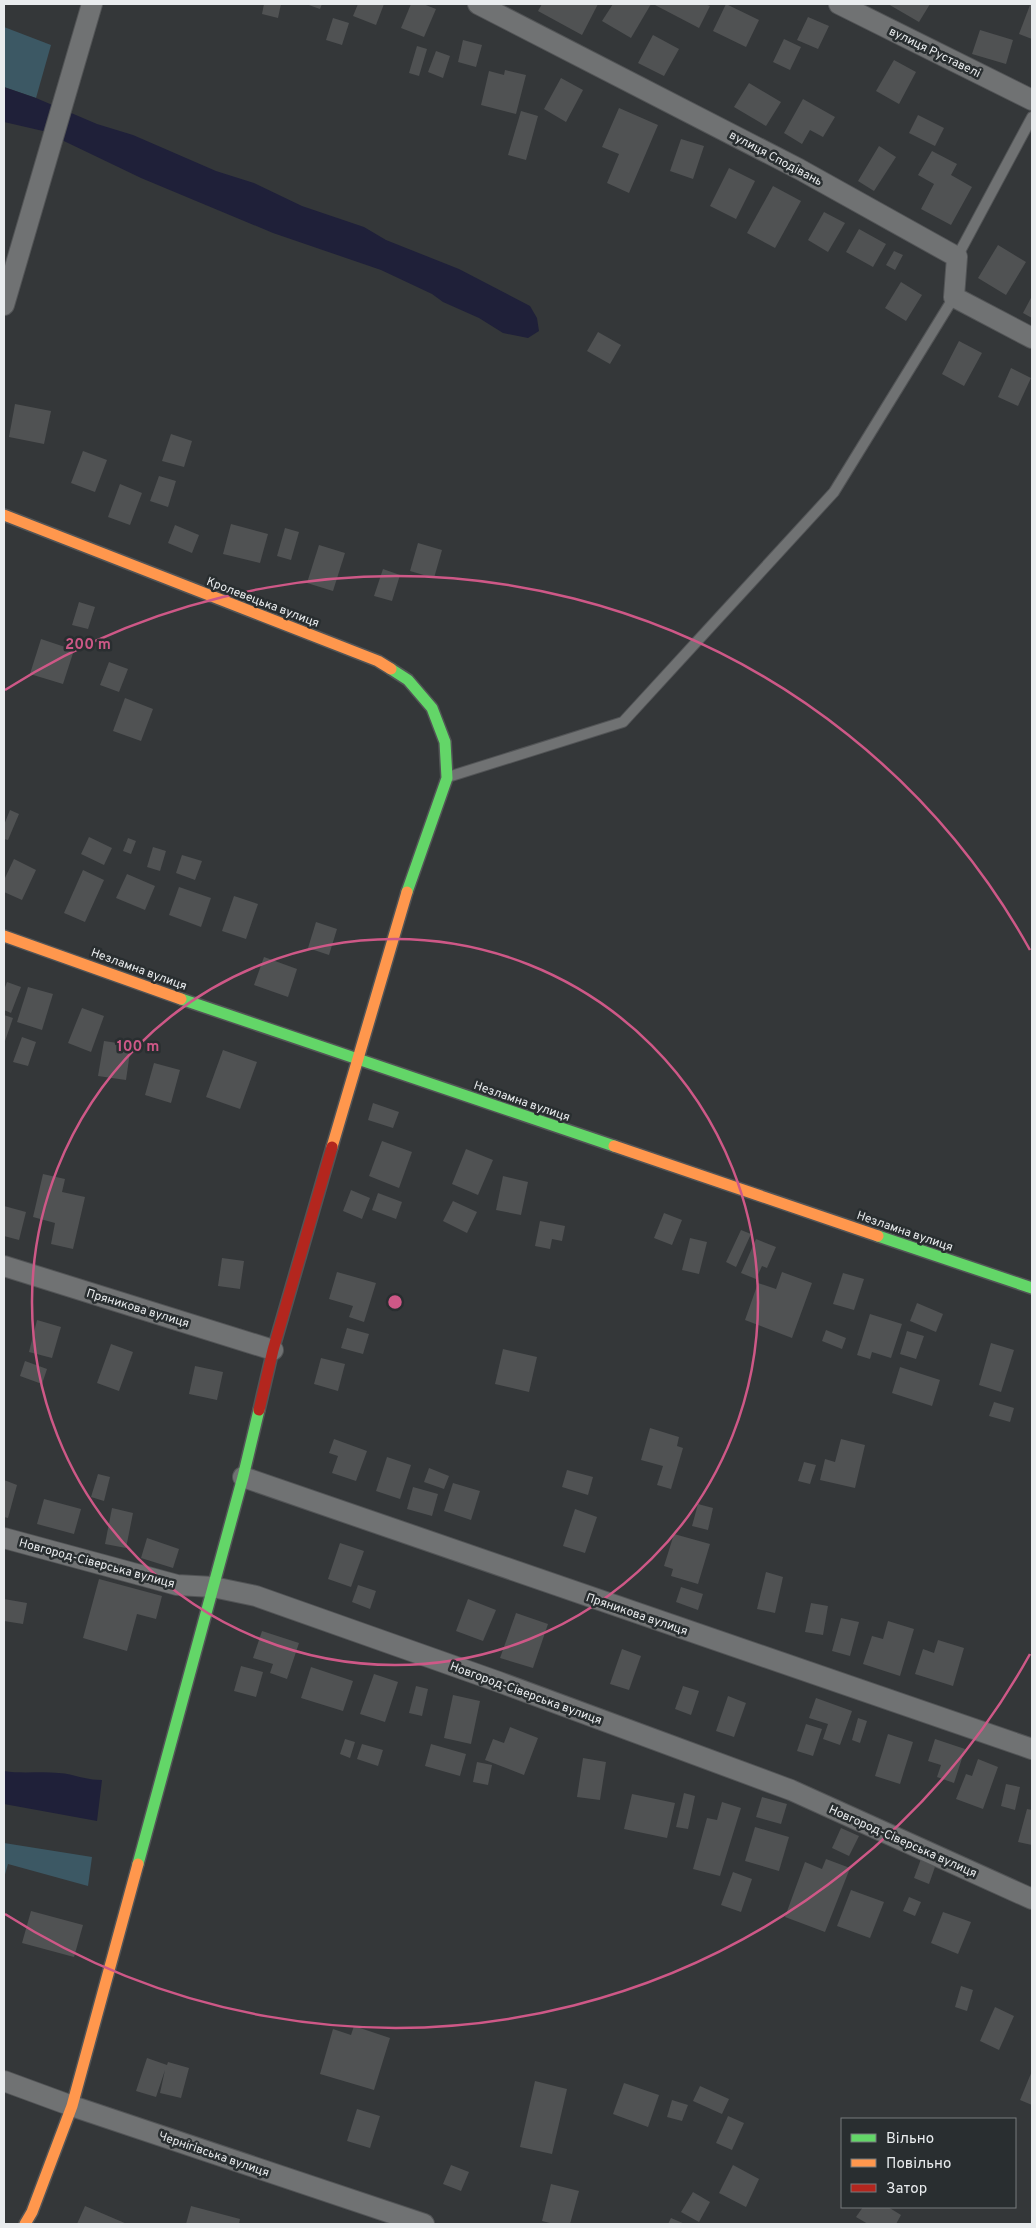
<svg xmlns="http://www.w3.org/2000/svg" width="1036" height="2228" font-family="Overpass,sans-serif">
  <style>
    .green { fill: #3c5864 }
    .water { fill: #1f2039 }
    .building { fill: #505253 }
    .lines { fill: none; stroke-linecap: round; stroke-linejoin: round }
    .lane-casing { stroke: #525456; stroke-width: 12 }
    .street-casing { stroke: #525456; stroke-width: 22 }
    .fast-casing { stroke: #525456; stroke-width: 14 }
    .slow-casing { stroke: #525456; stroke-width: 14 }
    .jam-casing { stroke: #525456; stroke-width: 14 }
    .lane { stroke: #707273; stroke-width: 10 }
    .street { stroke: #707273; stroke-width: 20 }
    .fast { stroke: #63d668; stroke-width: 11 }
    .slow { stroke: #ff974d; stroke-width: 11 }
    .jam { stroke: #b3261e; stroke-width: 11 }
    .ring { fill: none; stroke: #ce5887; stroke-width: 2.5 }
    .labels { text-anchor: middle; stroke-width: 5; stroke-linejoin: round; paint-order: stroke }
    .street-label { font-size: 12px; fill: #e9ecee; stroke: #292e30 }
    .centre { fill: #ce5887; stroke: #292e30; stroke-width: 2.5 }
    .ring-label { font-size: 15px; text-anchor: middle; font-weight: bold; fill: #ce5887; stroke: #292e30; stroke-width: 5; stroke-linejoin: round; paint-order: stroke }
  </style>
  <rect width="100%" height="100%" fill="#343739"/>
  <g class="green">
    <path d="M4,27L51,45L36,98L4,87Z"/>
    <path d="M4,1843L92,1857L88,1886L8,1864L4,1878Z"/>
  </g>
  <g class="water">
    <path d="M4,87L36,98L97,124L133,135L216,171L254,183L302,206L364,227L386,240L459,269L530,306L537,318L539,331L528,338L503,333L479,318L443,302L432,294L381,270L273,233L141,178L43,131L4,122Z"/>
    <path d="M4,1771C22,1774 41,1771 59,1773C75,1774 84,1780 102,1780L97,1821L4,1804Z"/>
  </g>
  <g class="building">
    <path d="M264,4H281L278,18L262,14Z"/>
    <path d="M306,4H322L320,9Z"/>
    <path d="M358,4H384L376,25L353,16Z"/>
    <path d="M411,4H423L436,9L424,37L401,28Z"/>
    <path d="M542,4H598L582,35L538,11Z"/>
    <path d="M613,4H651L631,38L602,21Z"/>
    <path d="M656,4H705L710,6L699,28L655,5Z"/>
    <path d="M726,4L759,20L746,47L713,31Z"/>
    <path d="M888,4H930L919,22Z"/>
    <path d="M1030,5L1032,6V39L1019,34Z"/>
    <path d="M808,17L829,26L818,49L797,40Z"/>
    <path d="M333,18L349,23L342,45L326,40Z"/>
    <path d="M980,30L1013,40L1006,64L972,54Z"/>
    <path d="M653,35L679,49L664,76L638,63Z"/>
    <path d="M784,39L801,47L790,70L773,62Z"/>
    <path d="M463,40L482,45L476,67L458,62Z"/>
    <path d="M417,46L427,49L419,76L409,73Z"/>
    <path d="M436,51L450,56L443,78L428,72Z"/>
    <path d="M894,60L916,72L899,104L876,91Z"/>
    <path d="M505,70L526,75L516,114L481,105L489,71L504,75Z"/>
    <path d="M561,78L583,90L566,122L544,109Z"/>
    <path d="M749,83L781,102L766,126L734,107Z"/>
    <path d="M803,99L835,117L823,137L810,130L802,144L784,133Z"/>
    <path d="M619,108L658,125L629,193L607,183L619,154L602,147Z"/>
    <path d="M521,111L538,116L526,160L508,155Z"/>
    <path d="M918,115L944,128L935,146L909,133Z"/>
    <path d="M681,139L704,146L693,179L670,171Z"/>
    <path d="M879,146L896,157L874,191L858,181Z"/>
    <path d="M932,151L957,164L951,175L972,187L951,225L921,209L934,184L918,175Z"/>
    <path d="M729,168L755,181L736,219L710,206Z"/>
    <path d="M773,186L801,201L775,248L747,233Z"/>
    <path d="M824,212L845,223L828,252L808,240Z"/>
    <path d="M859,229L886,244L873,267L846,252Z"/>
    <path d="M998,245L1026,262L1006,295L978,278Z"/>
    <path d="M894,251L903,255L895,270L886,265Z"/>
    <path d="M901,282L922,295L906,321L885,308Z"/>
    <path d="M1032,296V318L1023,313Z"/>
    <path d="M598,332L621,345L610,364L587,351Z"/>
    <path d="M959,341L982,353L964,386L942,374Z"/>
    <path d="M1011,368L1031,378L1018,406L998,397Z"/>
    <path d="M15,404L51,411L44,444L9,437Z"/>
    <path d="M171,434L192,441L184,467L162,461Z"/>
    <path d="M83,451L107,460L95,492L71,483Z"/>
    <path d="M159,476L176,481L168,507L150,501Z"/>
    <path d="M120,484L142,493L130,525L108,517Z"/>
    <path d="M231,524L268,534L260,563L223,554Z"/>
    <path d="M175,525L199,535L192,553L168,543Z"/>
    <path d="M285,528L299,532L291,560L277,556Z"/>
    <path d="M418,543L442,550L434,578L410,571Z"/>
    <path d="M319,545L345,553L333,591L307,583Z"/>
    <path d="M383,569L400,575L392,601L374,596Z"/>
    <path d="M79,602L95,607L88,629L72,625Z"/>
    <path d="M41,639L74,650L63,684L30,674Z"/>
    <path d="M109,662L128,669L119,692L100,685Z"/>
    <path d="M125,698L153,709L141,741L113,731Z"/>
    <path d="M10,810L19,814L8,840L4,839V825Z"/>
    <path d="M89,837L112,848L104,865L81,854Z"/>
    <path d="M128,838L136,841L131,854L123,851Z"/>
    <path d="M153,847L166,851L160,871L147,867Z"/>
    <path d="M182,855L202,861L195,880L176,873Z"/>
    <path d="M14,859L36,870L22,900L4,892V880Z"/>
    <path d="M83,870L104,880L85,922L64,913Z"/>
    <path d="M127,874L155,886L145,910L116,898Z"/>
    <path d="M179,887L211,898L201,927L169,915Z"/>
    <path d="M234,896L258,904L246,939L222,931Z"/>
    <path d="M316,922L337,929L329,955L308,948Z"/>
    <path d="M264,957L297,969L288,997L254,985Z"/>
    <path d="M7,982L21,987L11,1013L4,1010V990Z"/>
    <path d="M28,987L53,994L42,1030L17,1022Z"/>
    <path d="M82,1008L104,1016L91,1052L68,1043Z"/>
    <path d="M4,1015L13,1018L4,1044Z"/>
    <path d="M22,1037L36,1042L28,1066L13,1062Z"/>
    <path d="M104,1041L131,1045L126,1080L98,1076Z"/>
    <path d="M223,1050L257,1062L240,1109L206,1097Z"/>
    <path d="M154,1063L180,1070L171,1103L145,1095Z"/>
    <path d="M373,1103L399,1112L393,1128L368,1120Z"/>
    <path d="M382,1141L412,1152L399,1188L369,1176Z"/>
    <path d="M466,1149L493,1160L478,1195L452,1184Z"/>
    <path d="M43,1174L65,1179L62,1192L85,1197L73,1249L51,1244L55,1223L33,1217Z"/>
    <path d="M503,1176L528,1182L521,1215L496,1210Z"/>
    <path d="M351,1190L370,1198L362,1219L343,1211Z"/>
    <path d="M378,1193L402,1202L396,1219L372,1210Z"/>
    <path d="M453,1201L477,1212L467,1233L443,1221Z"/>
    <path d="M4,1206L26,1212L19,1240L4,1236Z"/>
    <path d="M664,1213L682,1220L672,1245L654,1238Z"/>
    <path d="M540,1221L565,1226L562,1241L552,1239L550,1249L535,1246Z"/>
    <path d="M741,1230L751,1234L736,1267L726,1262Z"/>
    <path d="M690,1238L707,1242L699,1274L682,1270Z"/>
    <path d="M756,1239L776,1247L767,1268L762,1266L756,1279L741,1273Z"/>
    <path d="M222,1258L244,1261L240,1289L218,1286Z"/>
    <path d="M337,1272L376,1283L364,1322L349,1317L353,1306L329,1299Z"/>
    <path d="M782,1272L812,1283L792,1338L745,1320L758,1283L776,1289Z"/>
    <path d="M843,1273L864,1279L854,1310L833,1304Z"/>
    <path d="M917,1303L943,1314L936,1332L910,1321Z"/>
    <path d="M870,1314L902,1324L891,1358L872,1352L870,1359L857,1355Z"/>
    <path d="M37,1320L61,1327L52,1358L29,1352Z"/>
    <path d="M347,1328L369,1334L363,1354L341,1348Z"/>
    <path d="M826,1330L846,1338L842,1349L822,1341Z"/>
    <path d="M907,1331L924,1336L916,1359L900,1354Z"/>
    <path d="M991,1343L1014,1350L1001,1392L979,1385Z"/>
    <path d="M111,1344L133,1352L119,1391L97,1383Z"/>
    <path d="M503,1349L537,1357L529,1392L495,1384Z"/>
    <path d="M321,1358L345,1364L338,1391L314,1384Z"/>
    <path d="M25,1361L47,1369L42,1384L20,1376Z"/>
    <path d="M195,1366L223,1372L217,1400L189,1394Z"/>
    <path d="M900,1367L940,1380L932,1406L892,1393Z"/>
    <path d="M994,1402L1014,1408L1010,1422L989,1416Z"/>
    <path d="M650,1428L679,1437L677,1446L683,1448L671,1489L657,1485L663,1466L641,1460Z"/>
    <path d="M334,1439L367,1451L356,1481L332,1473L338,1456L329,1453Z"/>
    <path d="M841,1439L865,1445L855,1488L820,1480L825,1459L835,1462Z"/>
    <path d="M387,1457L411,1465L400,1499L376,1491Z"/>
    <path d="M804,1462L816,1465L810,1484L798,1481Z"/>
    <path d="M429,1468L449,1476L444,1489L424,1482Z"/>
    <path d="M567,1470L593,1477L588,1495L562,1487Z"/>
    <path d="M98,1474L110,1477L104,1501L91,1497Z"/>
    <path d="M4,1480L17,1485L8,1518L4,1517Z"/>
    <path d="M453,1483L480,1491L471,1520L444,1511Z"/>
    <path d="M413,1487L438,1494L432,1516L407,1509Z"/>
    <path d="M44,1499L81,1509L74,1534L37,1524Z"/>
    <path d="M698,1504L713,1508L708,1530L692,1526Z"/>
    <path d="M112,1508L133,1513L126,1548L105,1544Z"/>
    <path d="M575,1509L597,1517L585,1553L563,1546Z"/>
    <path d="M674,1534L710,1544L698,1584L671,1576L673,1569L664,1566Z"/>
    <path d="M147,1538L179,1549L173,1568L141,1558Z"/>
    <path d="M340,1543L364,1551L351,1587L328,1579Z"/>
    <path d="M766,1572L783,1577L775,1613L757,1609Z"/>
    <path d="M99,1579L162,1596L156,1619L137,1614L127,1651L83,1638Z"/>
    <path d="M358,1585L376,1591L370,1609L352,1602Z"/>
    <path d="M681,1587L703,1594L698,1610L676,1602Z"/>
    <path d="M4,1599L27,1603L23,1624L4,1621Z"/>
    <path d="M468,1599L496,1610L483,1641L456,1631Z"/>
    <path d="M811,1603L828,1606L823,1635L805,1632Z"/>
    <path d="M516,1613L548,1624L533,1668L500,1658Z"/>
    <path d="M841,1618L859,1622L850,1656L832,1651Z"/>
    <path d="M888,1621L914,1629L900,1676L863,1664L872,1636L883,1639Z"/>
    <path d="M262,1631L299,1643L287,1679L270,1673L273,1664L253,1658Z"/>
    <path d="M938,1640L964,1648L953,1686L915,1674L923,1649L934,1653Z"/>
    <path d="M622,1649L641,1656L629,1690L610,1684Z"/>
    <path d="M241,1666L263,1672L256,1697L234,1691Z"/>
    <path d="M311,1667L353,1681L343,1711L301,1698Z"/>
    <path d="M374,1674L398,1682L385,1722L360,1714Z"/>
    <path d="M416,1686L428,1689L422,1716L409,1713Z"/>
    <path d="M683,1686L699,1691L691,1715L675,1709Z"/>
    <path d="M453,1695L480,1701L471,1744L444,1738Z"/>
    <path d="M728,1696L746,1703L734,1737L716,1731Z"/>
    <path d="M816,1698L852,1711L840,1745L823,1739L828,1724L809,1718Z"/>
    <path d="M858,1718L867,1721L860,1743L852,1740Z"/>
    <path d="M806,1724L822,1729L813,1756L797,1751Z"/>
    <path d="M510,1727L538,1738L524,1775L485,1760L493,1739L504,1743Z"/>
    <path d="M888,1734L913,1742L900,1784L875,1776Z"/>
    <path d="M345,1739L355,1742L350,1758L340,1754Z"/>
    <path d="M935,1739L965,1749L954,1783L937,1777L941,1765L928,1761Z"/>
    <path d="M362,1744L383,1750L378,1766L357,1759Z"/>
    <path d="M431,1744L466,1754L460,1776L425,1766Z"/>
    <path d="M583,1758L606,1762L600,1800L577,1797Z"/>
    <path d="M978,1759L998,1767L983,1809L956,1799L966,1774L972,1776Z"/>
    <path d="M477,1762L492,1765L488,1785L473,1782Z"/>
    <path d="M1006,1784L1020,1787L1015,1810L1001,1806Z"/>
    <path d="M684,1793L695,1796L688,1829L676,1827Z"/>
    <path d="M632,1794L675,1803L667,1838L624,1829Z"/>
    <path d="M762,1797L787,1804L781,1824L756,1817Z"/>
    <path d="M722,1802L741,1808L720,1876L693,1869L707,1818L717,1820Z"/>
    <path d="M1027,1809L1032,1810V1845L1018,1842Z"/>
    <path d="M755,1827L789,1837L779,1871L745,1861Z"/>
    <path d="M841,1828L859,1836L849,1856L832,1848Z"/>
    <path d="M826,1859L850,1868L825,1932L785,1917L805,1862L822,1869Z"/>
    <path d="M921,1859L936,1864L929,1884L914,1878Z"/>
    <path d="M733,1872L752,1879L741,1912L721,1905Z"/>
    <path d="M851,1890L884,1902L870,1938L837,1926Z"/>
    <path d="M909,1897L921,1902L915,1916L903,1911Z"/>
    <path d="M31,1911L83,1925L74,1957L22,1943Z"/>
    <path d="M943,1912L971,1922L958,1954L931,1943Z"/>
    <path d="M961,1986L973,1990L967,2011L955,2007Z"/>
    <path d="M995,2007L1014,2016L999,2050L980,2041Z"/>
    <path d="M354,2026L390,2038L374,2090L320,2074L333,2029L351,2035Z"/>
    <path d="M147,2058L167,2065L168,2062L189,2068L181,2098L160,2093L165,2070L156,2097L136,2091Z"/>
    <path d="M1032,2071V2105L1020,2100Z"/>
    <path d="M535,2081L567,2089L552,2154L520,2147Z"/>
    <path d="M624,2083L659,2095L648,2127L613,2114Z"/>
    <path d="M700,2086L729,2099L722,2114L693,2101Z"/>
    <path d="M672,2100L688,2105L682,2121L667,2117Z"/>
    <path d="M357,2109L380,2116L370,2148L347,2141Z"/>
    <path d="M728,2116L744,2123L732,2150L716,2143Z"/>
    <path d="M451,2165L469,2172L461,2191L443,2184Z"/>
    <path d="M733,2165L759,2179L746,2207L719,2193Z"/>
    <path d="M551,2184L579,2191L570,2224H554L542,2221Z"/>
    <path d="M693,2192L710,2202L699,2222L681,2212Z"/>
    <path d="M85,2206L127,2224H77Z"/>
    <path d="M191,2206L240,2219L239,2224H186Z"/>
    <path d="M863,2207H888L901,2215L896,2224H868L856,2217Z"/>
    <path d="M671,2218L685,2224H668Z"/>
  </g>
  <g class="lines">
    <defs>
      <g id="lane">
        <path d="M957,257L1032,117"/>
        <path d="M448,777L623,722L834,492L954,297"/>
      </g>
      <g id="street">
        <path d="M478,4L799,169L957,257L954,297L1032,338"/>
        <path d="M839,4L1032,100"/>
        <path d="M4,305L92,4"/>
        <path d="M4,1266L273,1350"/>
        <path d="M243,1477L1032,1749"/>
        <path d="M4,1538L177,1585L213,1587L256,1596L499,1682L791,1790L1032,1899"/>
        <path d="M4,2081L72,2106L424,2224"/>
      </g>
      <g id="fast">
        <path d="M391,669L408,680L432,708L445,742L447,778L407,892"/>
        <path d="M181,999L614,1146"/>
        <path d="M878,1236L1032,1288"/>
        <path d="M138,1864L243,1477L259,1410"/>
      </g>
      <g id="slow">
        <path d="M4,515L378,661L391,669"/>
        <path d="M4,936L181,999"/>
        <path d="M614,1146L878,1236"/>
        <path d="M332,1147L407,892"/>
        <path d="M25,2224L32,2212L72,2106L138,1864"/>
      </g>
      <path id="jam" d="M259,1410L273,1350L332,1147"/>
    </defs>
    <use href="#lane" class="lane-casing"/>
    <use href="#street" class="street-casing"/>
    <use href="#fast" class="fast-casing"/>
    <use href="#slow" class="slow-casing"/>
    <use href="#jam" class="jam-casing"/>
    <use href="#lane" class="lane"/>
    <use href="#street" class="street"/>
    <use href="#fast" class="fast"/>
    <use href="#slow" class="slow"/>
    <use href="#jam" class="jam"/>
  </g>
  <g class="ring">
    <circle cx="395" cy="1302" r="363"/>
    <path d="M1030 1654A726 726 0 0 1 5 1914M5 690A726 726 0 0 1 1030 950"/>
  </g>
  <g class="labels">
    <g class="street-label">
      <text transform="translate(935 52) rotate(26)" y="4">вулиця Руставелі</text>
      <text transform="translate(776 158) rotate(28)" y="4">вулиця Сподівань</text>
      <text transform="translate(263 602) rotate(21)" y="4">Кролевецька вулиця</text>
      <text transform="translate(139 969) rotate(20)" y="4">Незламна вулиця</text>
      <text transform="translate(522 1101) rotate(19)" y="4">Незламна вулиця</text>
      <text transform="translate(905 1231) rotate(19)" y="4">Незламна вулиця</text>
      <text transform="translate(138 1308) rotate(17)" y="4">Пряникова вулиця</text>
      <text transform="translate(97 1563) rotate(15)" y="4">Новгород-Сіверська вулиця</text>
      <text transform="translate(637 1614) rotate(19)" y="4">Пряникова вулиця</text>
      <text transform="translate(526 1693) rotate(20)" y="4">Новгород-Сіверська вулиця</text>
      <text transform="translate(903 1841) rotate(24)" y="4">Новгород-Сіверська вулиця</text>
      <text transform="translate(214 2154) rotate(19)" y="4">Чернігівська вулиця</text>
    </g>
  </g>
  <circle cx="395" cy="1302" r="8" class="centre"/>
  <g class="ring-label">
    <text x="88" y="649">200 m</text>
    <text x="138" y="1051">100 m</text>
  </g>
  <rect width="1036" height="2228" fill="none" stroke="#e9ecee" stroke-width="10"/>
  <rect x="841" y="2118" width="175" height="90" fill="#292e30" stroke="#767a7c"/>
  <rect x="851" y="2134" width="25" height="8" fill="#63d668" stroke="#767a7c"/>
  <text x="886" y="2143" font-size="15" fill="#e9ecee">Вільно</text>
  <rect x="851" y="2159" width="25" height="8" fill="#ff974d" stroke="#767a7c"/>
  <text x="886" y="2168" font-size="15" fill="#e9ecee">Повільно</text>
  <rect x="851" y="2184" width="25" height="8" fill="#b3261e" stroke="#767a7c"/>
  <text x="886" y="2193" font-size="15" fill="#e9ecee">Затор</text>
</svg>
